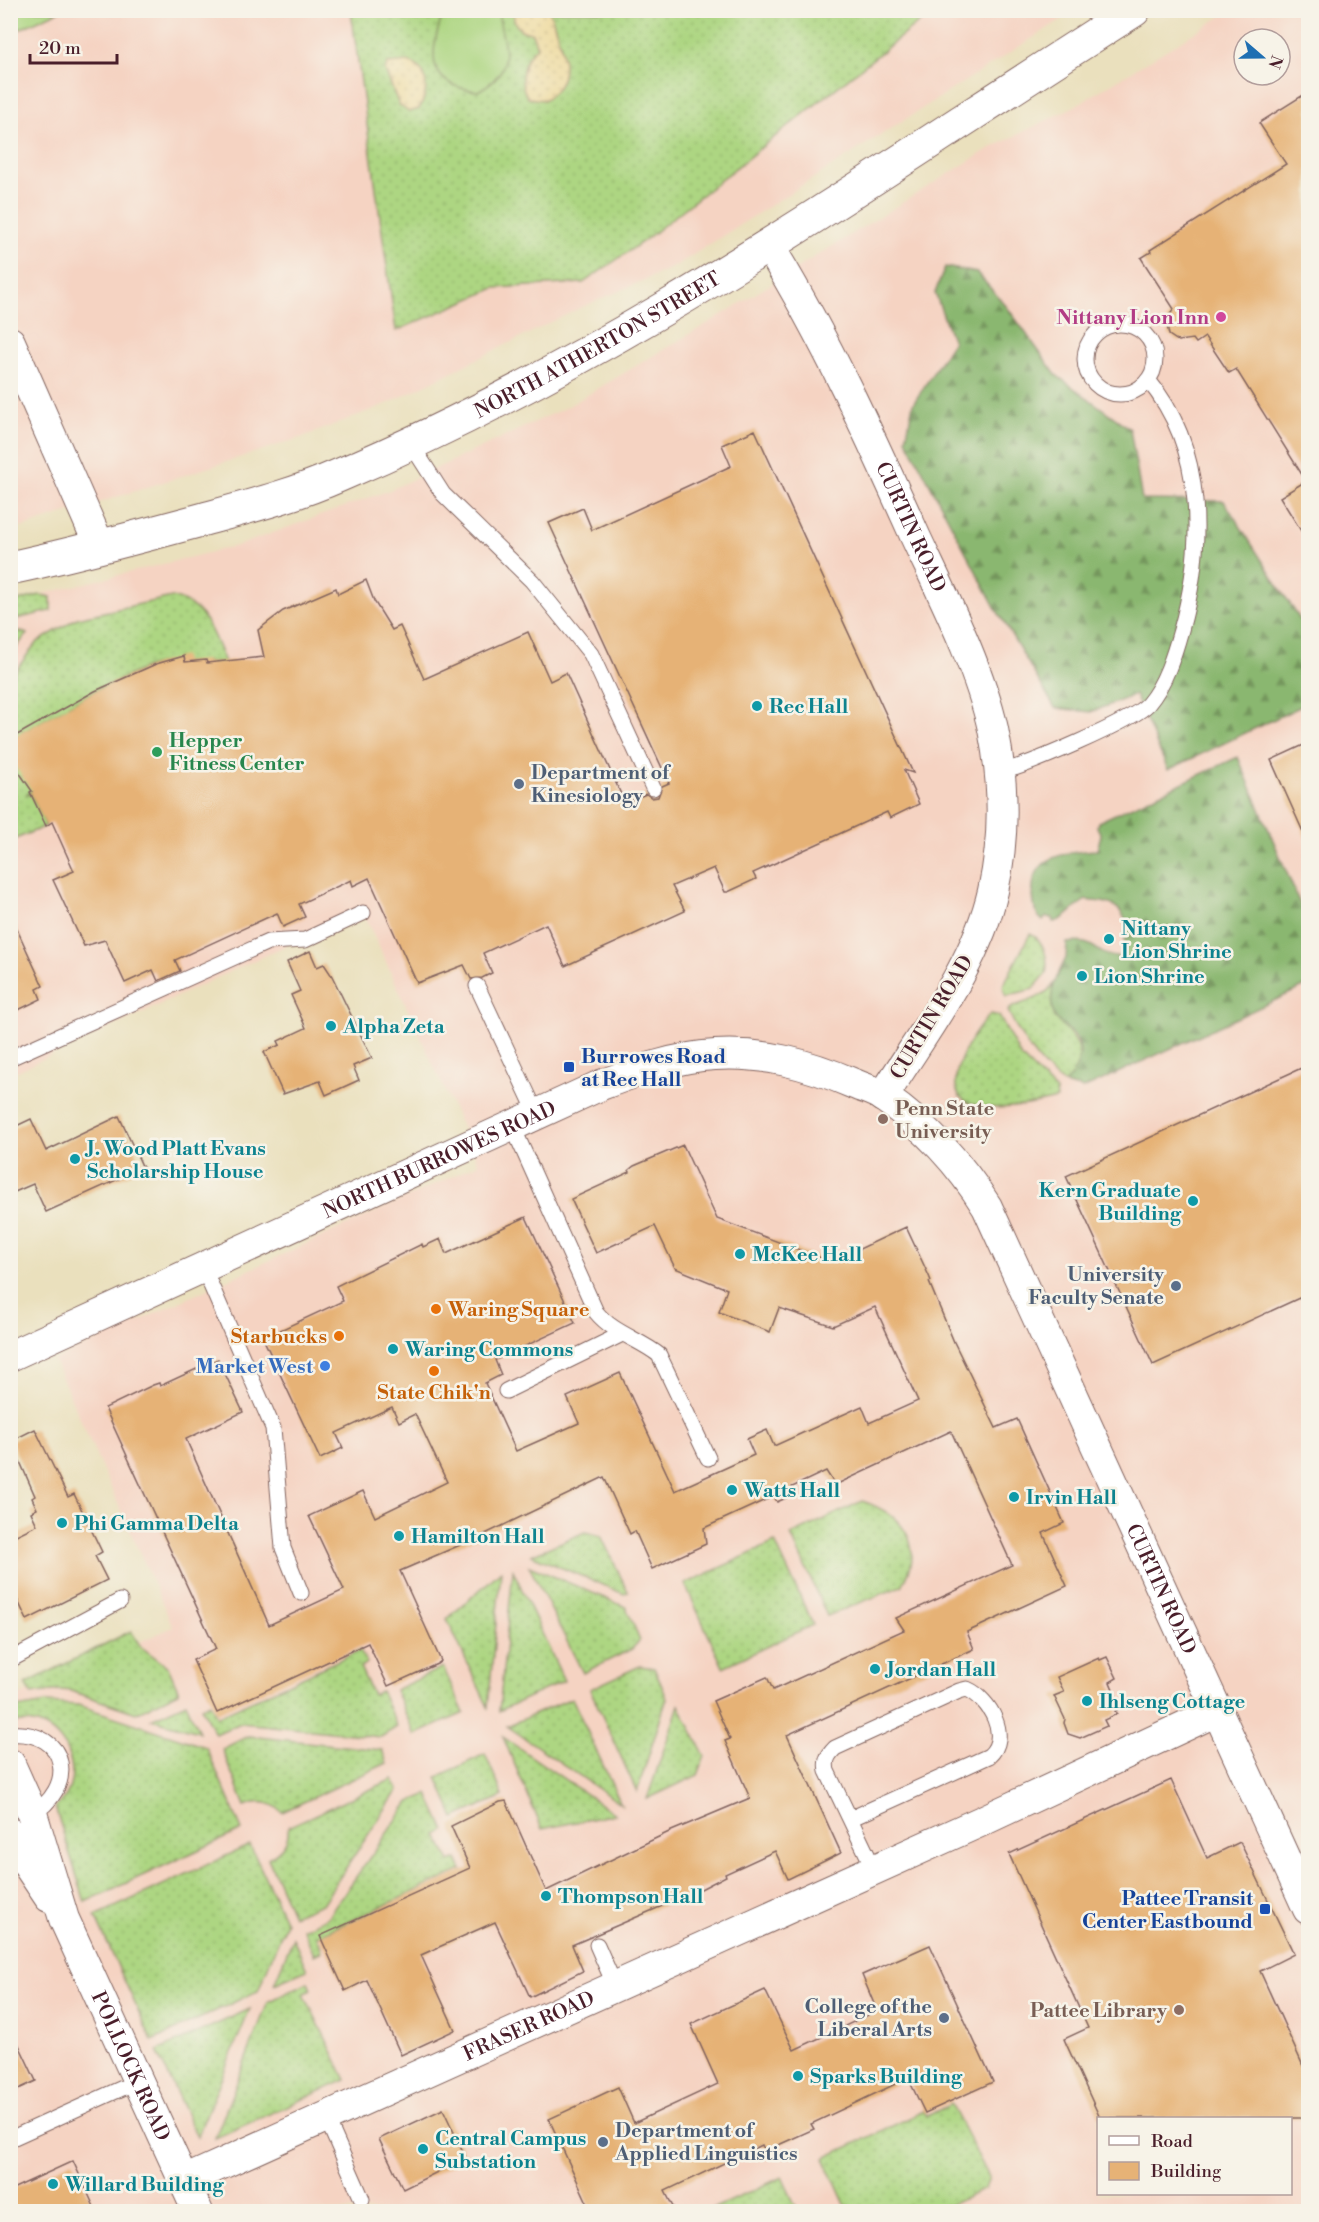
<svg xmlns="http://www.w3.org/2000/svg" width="1319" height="2222" font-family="'Libre Bodoni',serif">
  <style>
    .built { fill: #f5d3c2; fill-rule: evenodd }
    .grass { fill: url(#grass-dots); stroke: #7c7a56; stroke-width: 1.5 }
    .forest { fill: url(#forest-firs); stroke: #6a6b4e; stroke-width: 1.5 }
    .sand { fill: url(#sand-dots); stroke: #9c7c64; stroke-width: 1.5 }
    .garden { fill: #add682; stroke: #7c7a56; stroke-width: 1.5 }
    .building { fill: #e6b276 }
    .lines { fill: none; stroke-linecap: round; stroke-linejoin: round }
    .lane-casing { stroke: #82635e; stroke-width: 17 }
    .street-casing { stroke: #82635e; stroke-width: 32 }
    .primary-casing { stroke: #82635e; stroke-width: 35 }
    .lane { stroke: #fff; stroke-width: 15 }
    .street { stroke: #fff; stroke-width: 30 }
    .primary { stroke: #fff; stroke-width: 33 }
    .hotel-dot { fill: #d1479c; stroke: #f7f3e8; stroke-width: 2 }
    .culture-dot { fill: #0f9aa8; stroke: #f7f3e8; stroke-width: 2 }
    .leisure-dot { fill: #2e9e5b; stroke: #f7f3e8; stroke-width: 2 }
    .service-dot { fill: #5c6f8a; stroke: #f7f3e8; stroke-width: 2 }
    .transit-dot { fill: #1a4fb4; stroke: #f7f3e8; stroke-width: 2 }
    .education-dot { fill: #8d6e63; stroke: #f7f3e8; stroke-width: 2 }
    .food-dot { fill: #e8710a; stroke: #f7f3e8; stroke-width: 2 }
    .shop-dot { fill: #3f7fe0; stroke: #f7f3e8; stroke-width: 2 }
    .labels { text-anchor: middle; stroke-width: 5; stroke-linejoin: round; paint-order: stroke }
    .hotel-label { font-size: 20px; font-weight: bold; fill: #b23c85; stroke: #f7f3e8; text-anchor: end }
    .street-label { font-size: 20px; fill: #4a1f2b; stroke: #f7f3e8 }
    .culture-label { font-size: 20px; font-weight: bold; fill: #0d838f; stroke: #f7f3e8; text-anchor: start }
    .leisure-label { font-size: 20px; font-weight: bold; fill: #27864d; stroke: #f7f3e8; text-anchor: start }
    .service-label { font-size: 20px; font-weight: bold; fill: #4e5e75; stroke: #f7f3e8; text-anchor: start }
    .transit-label { font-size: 20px; font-weight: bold; fill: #164399; stroke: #f7f3e8; text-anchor: start }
    .education-label { font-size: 20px; font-weight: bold; fill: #785e54; stroke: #f7f3e8; text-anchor: start }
    .food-label { font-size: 20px; font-weight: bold; fill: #c56008; stroke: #f7f3e8; text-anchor: start }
    .shop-label { font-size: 20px; font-weight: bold; fill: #366cbe; stroke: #f7f3e8; text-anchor: end }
  </style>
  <defs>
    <pattern id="grass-dots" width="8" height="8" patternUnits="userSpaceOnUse" patternTransform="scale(1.5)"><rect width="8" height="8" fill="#add682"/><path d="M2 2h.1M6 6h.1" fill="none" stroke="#96b770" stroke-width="1.8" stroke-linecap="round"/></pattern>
    <pattern id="forest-firs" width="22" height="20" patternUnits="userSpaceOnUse" patternTransform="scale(1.5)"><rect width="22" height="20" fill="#8ab770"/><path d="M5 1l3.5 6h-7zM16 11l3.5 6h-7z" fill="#73945c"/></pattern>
    <pattern id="sand-dots" width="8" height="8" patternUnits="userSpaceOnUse" patternTransform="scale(1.5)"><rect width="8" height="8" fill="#eeda9e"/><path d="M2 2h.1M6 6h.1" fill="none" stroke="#cebb88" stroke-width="1.8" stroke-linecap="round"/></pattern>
  </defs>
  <rect width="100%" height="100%" fill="#f7f3e8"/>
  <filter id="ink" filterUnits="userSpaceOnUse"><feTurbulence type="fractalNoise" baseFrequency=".0167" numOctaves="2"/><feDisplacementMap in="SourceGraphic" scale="12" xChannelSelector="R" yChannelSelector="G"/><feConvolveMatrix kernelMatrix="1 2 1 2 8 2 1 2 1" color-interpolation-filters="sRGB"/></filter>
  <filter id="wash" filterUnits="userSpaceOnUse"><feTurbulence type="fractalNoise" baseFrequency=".008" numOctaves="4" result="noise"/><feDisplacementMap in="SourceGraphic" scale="24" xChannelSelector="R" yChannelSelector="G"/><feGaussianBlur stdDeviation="1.35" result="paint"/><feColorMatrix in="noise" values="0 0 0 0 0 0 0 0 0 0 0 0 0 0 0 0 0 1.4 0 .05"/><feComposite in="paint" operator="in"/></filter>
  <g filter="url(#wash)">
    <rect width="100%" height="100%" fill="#eae0bd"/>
    <g class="built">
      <path d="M11,11H1075L674,267L578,309L389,403L303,437L11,531Z"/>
      <path d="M1230,11H1308V2211H11V1699L173,1627L54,1360L479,1164L362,910L11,1074L10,602L240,545L390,490L567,407L715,319L987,150L1075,106ZM1244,39H1280V75H1244ZM1098,2118H1290V2194H1098Z"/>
    </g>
    <g class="grass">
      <path d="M351,11H933L645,240L583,283L495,288L396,331Z"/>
      <path d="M40,595L51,597V611L11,620V603Z"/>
      <path d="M172,597C207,606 211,632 225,662H165L147,667L95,691L11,739V677L36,643L77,618Z"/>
      <path d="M20,631L27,634L11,654V633Z"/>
      <path d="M10,759L35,789L27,794H31L46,826L13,840L10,833Z"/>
      <path d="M1030,934C1044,939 1049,960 1046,974L1033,989L1006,996L1003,986Z"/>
      <path d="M1053,985L1054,1017C1078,1039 1092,1057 1064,1084C1038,1065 1022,1040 1008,1011C1012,1003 1041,1002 1053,985Z"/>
      <path d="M991,1014L999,1016L1021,1057L1056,1091L1057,1099C1031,1105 995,1113 969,1103C935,1089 975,1028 991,1014Z"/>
      <path d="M862,1501C902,1514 927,1545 902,1586L827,1616L791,1535Z"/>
      <path d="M585,1532L601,1536L628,1592L624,1594L531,1555Z"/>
      <path d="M775,1542L813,1625L723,1667L685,1584Z"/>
      <path d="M529,1566L626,1607L640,1640L632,1649L583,1673Z"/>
      <path d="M513,1570L564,1681L499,1711Z"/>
      <path d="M501,1571L488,1707L447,1619Z"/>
      <path d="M131,1631L140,1646L168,1667L179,1692L136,1713L71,1691L60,1690L31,1694L25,1684Z"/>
      <path d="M360,1650L367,1663L360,1667L373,1695L381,1691L397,1727L381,1737L241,1723L215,1734L201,1707L210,1703L217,1717Z"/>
      <path d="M640,1666L654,1668L667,1698L637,1792L590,1689Z"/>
      <path d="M443,1667L464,1713L415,1735L395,1690Z"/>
      <path d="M572,1698L621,1804L507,1726Z"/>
      <path d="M46,1703L78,1705L206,1747L242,1830L85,1902L55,1807C84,1786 73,1740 43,1726C34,1722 25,1722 15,1722L11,1709Z"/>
      <path d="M186,1703L199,1732L151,1719Z"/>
      <path d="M679,1705L705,1756L698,1775L647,1799Z"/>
      <path d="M248,1736L382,1750L387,1763L282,1812C271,1801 259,1800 245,1806L222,1749Z"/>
      <path d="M503,1737L615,1814L542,1829Z"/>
      <path d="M485,1754L503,1796L454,1818L437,1777Z"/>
      <path d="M393,1779L398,1790L322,1904L293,1916L268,1858C281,1851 290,1842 288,1827Z"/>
      <path d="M428,1794L445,1831L437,1835L450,1862L457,1859L462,1870L317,1936L322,1951L314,1955L303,1929L327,1918L409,1802Z"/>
      <path d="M250,1845L286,1922L258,1991L152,2041L95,1916Z"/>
      <path d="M293,1938L307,1970L274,1984Z"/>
      <path d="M308,1982L311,1990L304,1994L346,2080L215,2138L268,2002Z"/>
      <path d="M250,2009L197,2137L157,2051Z"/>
      <path d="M951,2104L989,2177L985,2189L937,2211H848L824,2158L924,2111L927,2116Z"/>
      <path d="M782,2177L798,2211H708Z"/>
    </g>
    <g class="forest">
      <path d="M945,267L977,273L1007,307L1056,375L1130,429L1142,500L1224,501L1308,632V703L1168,770L1135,695L1091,712L1055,708L996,609L906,439L913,404L953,342L935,293Z"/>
      <path d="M1238,757L1308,923V985L1083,1089L1064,1084C1077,1072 1087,1051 1073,1034C1068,1028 1056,1023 1054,1015C1046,993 1058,975 1066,958L1067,943C1098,938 1095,957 1119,957L1125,949L1124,937L1128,926C1121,906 1112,902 1092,901C1089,901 1087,899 1084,901C1075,907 1064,921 1053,922L1052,918L1046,917L1043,921C1034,913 1034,907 1033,895C1030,856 1065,852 1097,850L1101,835L1097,827L1098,822Z"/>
    </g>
    <g class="sand">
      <path d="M513,11H549L552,17C560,47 578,79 544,100L528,98C517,82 522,59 537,47L532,33C517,32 514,24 513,11Z"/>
      <path d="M408,62C430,68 429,92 419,109L409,112L399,105L385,70L388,64Z"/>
    </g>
    <g class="garden">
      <path d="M11,10H59V11L11,33Z"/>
      <path d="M444,11H498C503,48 518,69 478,91C424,86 429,52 444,11Z"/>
    </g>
    <g id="blocks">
      <g class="building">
        <path d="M1308,92V542L1280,497L1306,481L1236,369L1229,373L1205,337L1196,343L1193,339L1178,341L1169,335L1166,320L1174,309L1141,258L1151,252L1150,250L1286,164L1259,123Z"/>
        <path d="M755,430L913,773L904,770L919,804L890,818L887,812L782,860L753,873L756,879L728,892H725L714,868L672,886L685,911L565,966L546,924L483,953L492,973L482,978L471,979L464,965L417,983L369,878L353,886L351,880L299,904L305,917L283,927L277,913L175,960L180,971L158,981L153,970L125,983L105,940L84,946L53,880L74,871L52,822L46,826L30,792L32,791L10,759V739L95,691L156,664L184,656L185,662L206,660L207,663L264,657L258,630L283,611L336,588L338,594L366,580L374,601L392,630L400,626L424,679L528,632L550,681L566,673L625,803L646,794L652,798L658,797L662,786L669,783L549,523L583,508L592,530L731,466L722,445Z"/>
        <path d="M1308,743V843L1271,760Z"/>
        <path d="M10,914L43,986L37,989L41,999L10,1014Z"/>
        <path d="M310,951L317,967L324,964L332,976L372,1058L353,1066L359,1080L326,1095L320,1081L283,1094L264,1052L280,1045L278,1041L306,1028L291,995L300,991L287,962Z"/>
        <path d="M1308,1065V1294L1153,1365L1066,1176Z"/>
        <path d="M119,1116L143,1168L46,1212L33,1184L10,1194V1129L31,1119L46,1151Z"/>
        <path d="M683,1145L717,1219L832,1262L906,1227L929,1276L931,1281L929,1282L954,1342L996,1428L1017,1419L1064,1523L1043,1533L1067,1586L967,1632L974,1649L787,1735L841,1853L788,1879L775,1851L725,1874L726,1876L697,1891L572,1945L583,1971L530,1997L495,1922L421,1955L455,2030L401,2055L367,1980L345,1991L320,1936L470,1868L451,1826L500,1802L506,1801L546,1891L669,1832L750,1798L725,1741L730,1739L713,1701L767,1677L773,1690L904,1630L896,1618L1012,1565L951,1431L835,1485L826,1471L792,1487L795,1494L777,1502L774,1496L704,1528L706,1544L652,1569L635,1531L630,1534L604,1477L481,1536L400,1571L441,1661L437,1664L388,1686L368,1643L217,1713L193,1660L216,1649L105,1408L153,1385L159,1383L160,1386L218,1359L243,1412L186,1439L269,1625L344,1590L309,1516L363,1491L375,1517L447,1482L415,1414L399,1422L392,1407L336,1433L343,1448L320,1459L263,1338L343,1301L336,1286L422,1244L423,1247L440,1239L446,1254L526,1217L575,1323L495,1360L501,1375L485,1383L516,1451L579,1423L567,1397L620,1373L675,1491L754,1455L747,1439L767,1430L774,1446L862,1406L869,1423L918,1401L875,1307L833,1326L779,1308L770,1332L719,1312L727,1289L675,1268L655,1226L596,1253L571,1199L630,1172L629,1170L634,1166Z"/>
        <path d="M35,1429L68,1497L74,1494L102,1552L95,1556L107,1580L27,1620L10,1584V1538L37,1525L31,1512L37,1509L32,1498L35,1496L11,1441Z"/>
        <path d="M1107,1657L1117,1678L1110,1682L1121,1708L1115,1711L1117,1714L1104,1720L1107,1726L1080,1738L1068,1734L1064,1723L1065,1719L1054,1696L1064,1692L1057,1677L1099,1658L1100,1660Z"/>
        <path d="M1171,1780L1207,1858L1240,1842L1294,1954L1260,1971L1308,2077V2118H1100L1064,2039L1088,2028L1009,1854Z"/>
        <path d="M930,1945L993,2082L925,2113L908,2078L811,2124L814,2129L785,2142L765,2151L762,2145L665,2191L675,2211H591L549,2119L618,2087L634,2123L718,2084L691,2024L765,1990L794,2050L877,2011L862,1975Z"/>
        <path d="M10,2026L36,2081L10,2093Z"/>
        <path d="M443,2109L466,2158L403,2189L379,2139Z"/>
        <path d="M73,2161L96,2211H10V2190Z"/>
      </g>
    </g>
  </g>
  <g filter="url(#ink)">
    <use href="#blocks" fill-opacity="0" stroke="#82635e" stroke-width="1.5"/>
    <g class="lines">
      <defs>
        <g id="lane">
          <circle cx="1120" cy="359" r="35"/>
          <path d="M411,444L443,494L532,581L591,654L653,788"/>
          <path d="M1000,772C1025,767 1133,721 1148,704C1165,684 1174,655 1181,630C1204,547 1206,449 1148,380"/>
          <path d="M477,986L537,1114"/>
          <path d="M10,1058L268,942L305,940L363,913"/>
          <path d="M512,1125L596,1312C613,1333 639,1339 659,1355L708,1458"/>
          <path d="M203,1267L273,1428L283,1548L301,1593"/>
          <path d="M506,1391L622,1334"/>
          <path d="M10,1660L120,1601"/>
          <path d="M10,1734C69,1729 78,1789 30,1815"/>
          <path d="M850,1819L989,1756C1011,1737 990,1699 967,1689L959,1691L835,1748C827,1756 825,1761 827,1771L874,1869"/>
          <path d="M597,1945L615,1986"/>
          <path d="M326,2117L362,2199"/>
          <path d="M10,2139L138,2081"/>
        </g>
        <g id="street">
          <path id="s1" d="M769,246C826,339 871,438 916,538C943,596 979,666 993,729C1004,782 1005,837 993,891C976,966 923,1032 883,1097"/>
          <path d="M10,342L100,547"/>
          <path id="s2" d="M10,1356L601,1085C638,1071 675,1057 715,1055C764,1052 808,1064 852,1083C863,1088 876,1091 885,1098C926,1127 961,1165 987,1207L1308,1909"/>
          <path id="s3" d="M10,1764L32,1813L64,1919L198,2212"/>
          <path d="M10,1833L23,1858L49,1897"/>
          <path id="s4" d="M184,2181L982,1821L1217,1711"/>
        </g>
        <g id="primary">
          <path id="s5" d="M10,568C75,554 138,537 201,520C248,507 295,495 340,475C624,355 875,174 1134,10"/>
        </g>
      </defs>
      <use href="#lane" class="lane-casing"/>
      <use href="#street" class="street-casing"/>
      <use href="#primary" class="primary-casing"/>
      <use href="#lane" class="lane"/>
      <use href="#street" class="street"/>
      <use href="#primary" class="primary"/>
    </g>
  </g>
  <circle class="hotel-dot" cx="1221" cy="317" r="6"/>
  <g class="culture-dot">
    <circle cx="757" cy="706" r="6"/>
    <circle cx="1109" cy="939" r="6"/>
    <circle cx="1082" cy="976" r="6"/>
    <circle cx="331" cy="1026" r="6"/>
    <circle cx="75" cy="1159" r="6"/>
    <circle cx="1193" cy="1201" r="6"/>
    <circle cx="740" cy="1254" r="6"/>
    <circle cx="393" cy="1349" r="6"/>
    <circle cx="732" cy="1490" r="6"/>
    <circle cx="1014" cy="1497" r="6"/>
    <circle cx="62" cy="1523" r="6"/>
    <circle cx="399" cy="1536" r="6"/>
    <circle cx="875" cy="1669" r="6"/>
    <circle cx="1087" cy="1701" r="6"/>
    <circle cx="546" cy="1896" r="6"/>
    <circle cx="798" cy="2076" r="6"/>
    <circle cx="423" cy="2149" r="6"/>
    <circle cx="53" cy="2184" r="6"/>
  </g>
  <circle class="leisure-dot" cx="157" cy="752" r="6"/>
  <g class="service-dot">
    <circle cx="519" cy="784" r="6"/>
    <circle cx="1176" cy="1286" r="6"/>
    <circle cx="944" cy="2018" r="6"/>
    <circle cx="603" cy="2142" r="6"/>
  </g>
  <g class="transit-dot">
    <rect x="563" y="1061" width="12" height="12" rx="3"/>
    <rect x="1259" y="1903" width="12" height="12" rx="3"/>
  </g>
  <g class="education-dot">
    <circle cx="883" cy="1119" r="6"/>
    <circle cx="1179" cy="2010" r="6"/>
  </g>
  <g class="food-dot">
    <circle cx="436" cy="1309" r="6"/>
    <circle cx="339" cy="1336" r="6"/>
    <circle cx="434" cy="1371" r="6"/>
  </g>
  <circle class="shop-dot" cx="325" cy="1366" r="6"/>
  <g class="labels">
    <g class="hotel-label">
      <text x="1209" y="324">Nittany Lion Inn</text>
    </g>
    <g class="street-label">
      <text dy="7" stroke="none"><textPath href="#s5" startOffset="632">NORTH ATHERTON STREET</textPath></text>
      <text dy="7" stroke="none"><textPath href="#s1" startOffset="315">CURTIN ROAD</textPath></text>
      <text transform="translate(931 1017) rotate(-59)" y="7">CURTIN ROAD</text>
      <text dy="7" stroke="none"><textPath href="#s2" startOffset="472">NORTH BURROWES ROAD</textPath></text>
      <text dy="7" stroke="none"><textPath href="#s2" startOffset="1516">CURTIN ROAD</textPath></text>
      <text dy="7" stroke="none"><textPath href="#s4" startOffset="378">FRASER ROAD</textPath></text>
      <text dy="7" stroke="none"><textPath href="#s3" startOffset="326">POLLOCK ROAD</textPath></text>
    </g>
    <g class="culture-label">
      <text x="769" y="713">Rec Hall</text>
      <text x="1121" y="935">Nittany<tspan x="1121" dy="23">Lion Shrine</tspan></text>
      <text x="1094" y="983">Lion Shrine</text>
      <text x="343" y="1033">Alpha Zeta</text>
      <text x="87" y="1155">J. Wood Platt Evans<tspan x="87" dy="23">Scholarship House</tspan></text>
      <text x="1181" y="1197" text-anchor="end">Kern Graduate<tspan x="1181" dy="23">Building</tspan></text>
      <text x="752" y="1261">McKee Hall</text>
      <text x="405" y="1356">Waring Commons</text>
      <text x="744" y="1497">Watts Hall</text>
      <text x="1026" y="1504">Irvin Hall</text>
      <text x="74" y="1530">Phi Gamma Delta</text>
      <text x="411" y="1543">Hamilton Hall</text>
      <text x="887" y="1676">Jordan Hall</text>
      <text x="1099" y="1708">Ihlseng Cottage</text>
      <text x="558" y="1903">Thompson Hall</text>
      <text x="810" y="2083">Sparks Building</text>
      <text x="435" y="2145">Central Campus<tspan x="435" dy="23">Substation</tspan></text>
      <text x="65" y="2191">Willard Building</text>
    </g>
    <g class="leisure-label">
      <text x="169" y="747">Hepper<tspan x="169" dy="23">Fitness Center</tspan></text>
    </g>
    <g class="service-label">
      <text x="531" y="779">Department of<tspan x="531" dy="23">Kinesiology</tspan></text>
      <text x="1164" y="1281" text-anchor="end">University<tspan x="1164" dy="23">Faculty Senate</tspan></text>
      <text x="932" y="2013" text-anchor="end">College of the<tspan x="932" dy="23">Liberal Arts</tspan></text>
      <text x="615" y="2137">Department of<tspan x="615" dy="23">Applied Linguistics</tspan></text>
    </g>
    <g class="transit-label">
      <text x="581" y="1063">Burrowes Road<tspan x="581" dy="23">at Rec Hall</tspan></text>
      <text x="1253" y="1905" text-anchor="end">Pattee Transit<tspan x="1253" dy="23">Center Eastbound</tspan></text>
    </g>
    <g class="education-label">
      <text x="895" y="1115">Penn State<tspan x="895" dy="23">University</tspan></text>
      <text x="1167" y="2017" text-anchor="end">Pattee Library</text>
    </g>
    <g class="food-label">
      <text x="448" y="1316">Waring Square</text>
      <text x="327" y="1343" text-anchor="end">Starbucks</text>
      <text x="434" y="1399" text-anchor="middle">State Chik'n</text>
    </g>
    <g class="shop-label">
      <text x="313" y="1373">Market West</text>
    </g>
  </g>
  <rect width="1319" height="2222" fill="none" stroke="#f7f3e8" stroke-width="36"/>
  <rect x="1097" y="2117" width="195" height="78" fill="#f7f3e8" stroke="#b29e9c" stroke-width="1.5"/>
  <rect x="1109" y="2136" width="30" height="9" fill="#ffffff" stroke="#b29e9c" stroke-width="1.5"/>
  <text x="1151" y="2147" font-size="18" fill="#4a1f2b">Road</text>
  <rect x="1109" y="2162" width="30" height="18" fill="#e6b276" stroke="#b29e9c" stroke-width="1.5"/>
  <text x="1151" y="2177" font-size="18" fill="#4a1f2b">Building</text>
  <g transform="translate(1262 57) rotate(110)"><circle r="28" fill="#f7f3e8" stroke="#b29e9c" stroke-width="1.5"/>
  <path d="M0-4.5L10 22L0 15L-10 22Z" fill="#1f6fb2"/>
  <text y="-9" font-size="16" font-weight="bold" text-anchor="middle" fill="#4a1f2b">N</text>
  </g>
  <path d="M30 54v9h87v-9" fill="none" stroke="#4a1f2b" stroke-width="3"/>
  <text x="39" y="54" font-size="18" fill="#4a1f2b" stroke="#f7f3e8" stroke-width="4.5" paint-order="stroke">20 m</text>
</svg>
